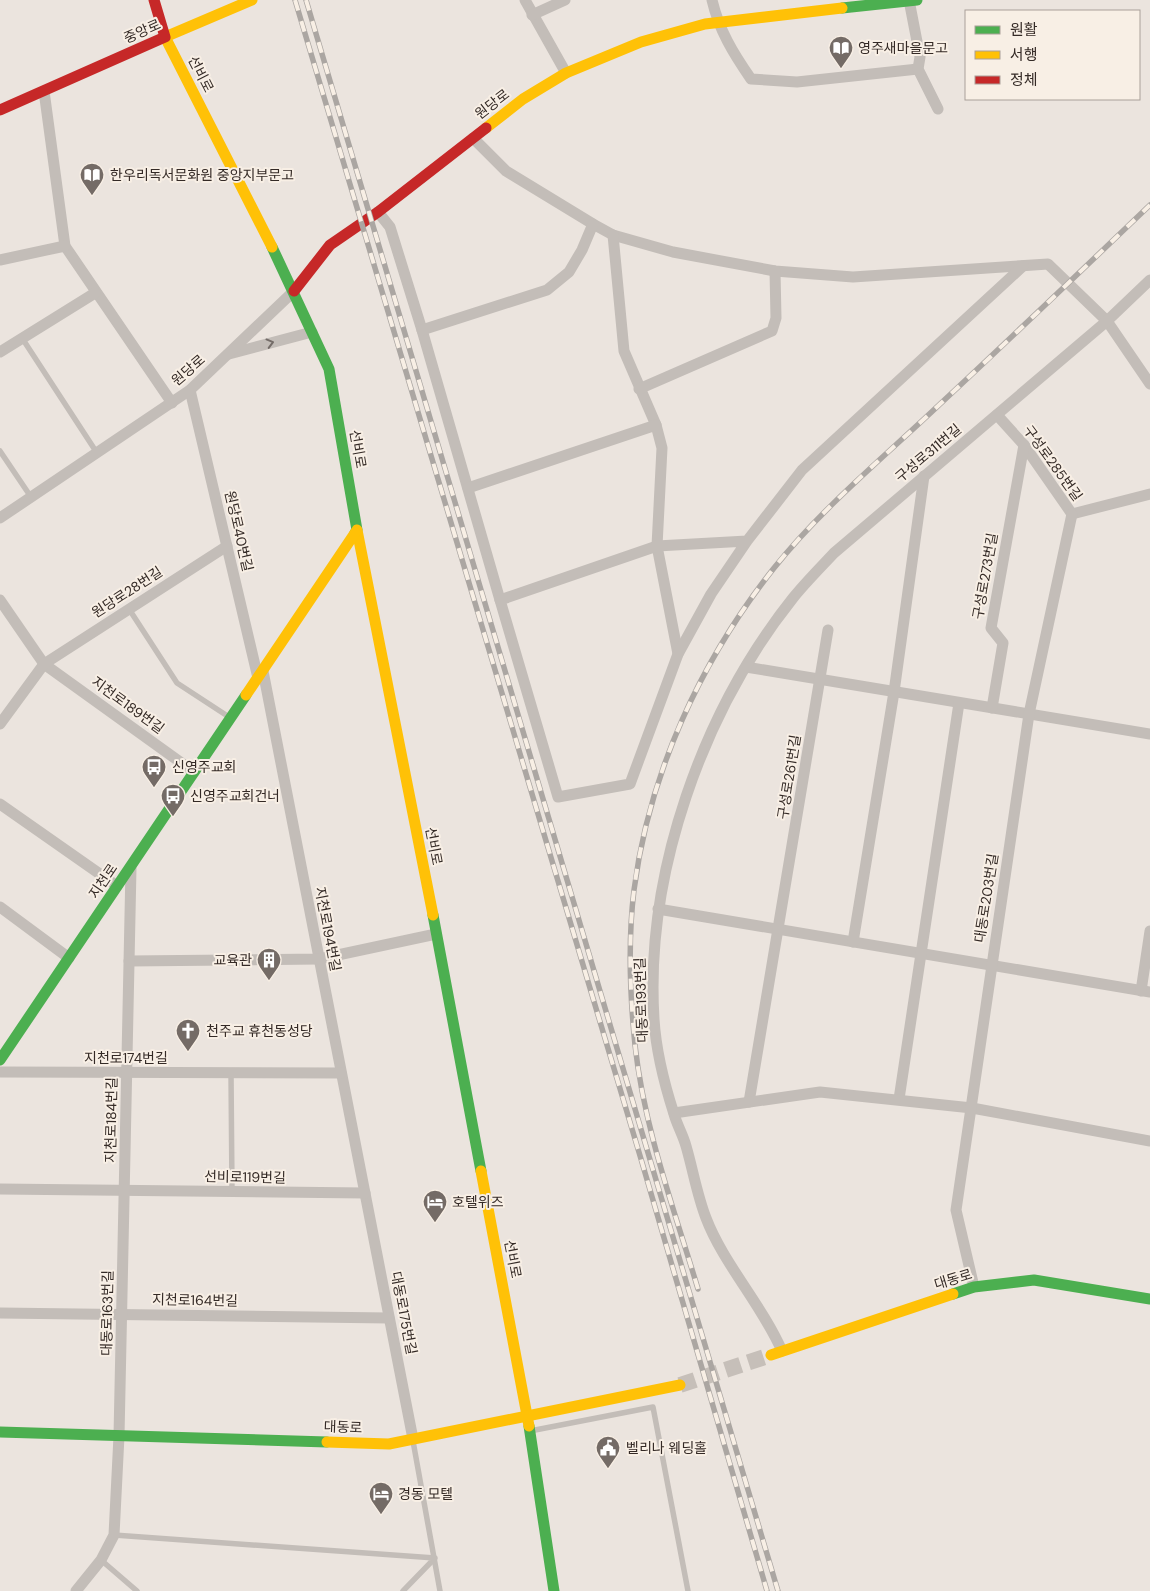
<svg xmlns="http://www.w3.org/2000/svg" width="1150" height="1591" font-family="'DM Sans','Noto Sans KR',sans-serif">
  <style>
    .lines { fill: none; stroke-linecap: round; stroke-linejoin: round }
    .secondary-tunnel { stroke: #c6bfb9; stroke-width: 16; stroke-dasharray: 16 8; stroke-linecap: butt }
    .lane { stroke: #c3bdb8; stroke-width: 5.5 }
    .street { stroke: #c3bdb8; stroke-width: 11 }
    .fast { stroke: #4caf50; stroke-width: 11 }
    .slow { stroke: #ffc107; stroke-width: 11 }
    .jam { stroke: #c62828; stroke-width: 11 }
    .rail-casing { stroke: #aba6a2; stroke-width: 5.5 }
    .rail { stroke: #f8efe5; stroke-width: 4; stroke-dasharray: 11; stroke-linecap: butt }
    .oneway { stroke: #746c68 }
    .labels { text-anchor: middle; stroke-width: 4; stroke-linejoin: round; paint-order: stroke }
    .street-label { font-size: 14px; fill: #342a26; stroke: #f8efe5 }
    .poi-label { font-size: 14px; fill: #342a26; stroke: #f8efe5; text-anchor: start }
  </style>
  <rect width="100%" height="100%" fill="#ebe4de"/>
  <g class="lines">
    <path class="secondary-tunnel" d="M680,1385L771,1355"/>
    <g class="lane">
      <path d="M22,338L97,453"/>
      <path d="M0,451L31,497"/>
      <path d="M129,609L177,683L229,717"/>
      <path d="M231,1073L232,1191"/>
      <path d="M530,1431L653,1407L688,1591"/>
      <path d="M413,1441L440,1591"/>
      <path d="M114,1535L435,1558L403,1591"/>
      <path d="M101,1560L137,1591"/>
    </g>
    <g class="street">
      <path d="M525,0L566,73"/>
      <path d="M712,0C719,30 733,53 751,79L797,82L918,69"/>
      <path d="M909,0L920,57L918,69L938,109"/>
      <path d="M532,15L565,0"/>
      <path d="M44,91L65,246L172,403"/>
      <path d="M473,138L506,171L593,224L613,235L673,252L775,271L853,277L1048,264L1107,321L1150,384"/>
      <path d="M378,212L390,227L422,330L500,600"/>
      <path d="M613,235L624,351L656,425"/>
      <path d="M0,260L65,246"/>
      <path d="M422,330L547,290L569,272L582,250L593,224"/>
      <path d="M0,352L95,293"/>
      <path d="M229,354L312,332"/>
      <path d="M639,389L772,331L776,318L775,271"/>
      <path d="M190,390L258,678"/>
      <path d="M997,415L1024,445L1072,514"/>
      <path d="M468,488L656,425L662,448L657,546L678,654"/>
      <path d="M1072,514L1150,494"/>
      <path d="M0,518L190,390L294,291"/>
      <path d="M747,541L657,546L500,600L558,797L630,784L678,654L711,594L747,541L802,470L1023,266"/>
      <path d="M0,600L44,664L194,772"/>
      <path d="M746,667L1150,734"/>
      <path d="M263,671L413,1439"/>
      <path d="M992,708L1003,643L991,628L1024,445"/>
      <path d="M0,724L44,664L227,546"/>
      <path d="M0,804L117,886"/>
      <path d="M0,907L69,958"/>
      <path d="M658,909L1150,992"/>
      <path d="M853,942L894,692L924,476"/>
      <path d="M129,961L319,959L436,934"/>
      <path d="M1141,991L1150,931"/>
      <path d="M0,1072L341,1073"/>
      <path d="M899,1099L959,703"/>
      <path d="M749,1102L828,630"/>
      <path d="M674,1113L820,1092L972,1108L1150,1141"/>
      <path d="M0,1189L365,1193"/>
      <path d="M974,1287L956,1210L1029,714L1072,514"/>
      <path d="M0,1313L389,1318"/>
      <path d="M782,1351C762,1305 723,1263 706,1218C697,1195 693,1170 686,1146C683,1135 677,1125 674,1114C664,1083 656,1051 654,1019C645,874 702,712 793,598C805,583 820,568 834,553L1107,321L1150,280"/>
      <path d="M76,1591L101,1560L114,1535L119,1436L131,868"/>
    </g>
    <g class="fast">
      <path d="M842,8L917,0"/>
      <path d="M272,247L329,369L357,530L355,533"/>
      <path d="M433,915L481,1171"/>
      <path d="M0,1060L246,695"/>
      <path d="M953,1294L974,1287L1034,1280L1150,1299"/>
      <path d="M529,1426L554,1591"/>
      <path d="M0,1432L327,1442"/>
    </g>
    <g class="slow">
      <path d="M252,0L165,37L272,247"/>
      <path d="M486,128L523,99L566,73L641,42L705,24L842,8"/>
      <path d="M357,530L433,915"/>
      <path d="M246,695L355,533"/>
      <path d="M481,1171L529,1426"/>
      <path d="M771,1355L953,1294"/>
      <path d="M327,1442L389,1444L680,1385"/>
    </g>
    <g class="jam">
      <path d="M0,110L165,37L154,0"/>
      <path d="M294,291L330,245L378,212L486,128"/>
    </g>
    <defs>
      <g id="rail">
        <path d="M295,0L641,1159L767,1591"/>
        <path d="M306,0L778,1591"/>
        <path d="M698,1289C674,1209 644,1128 635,1045C630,996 628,939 634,890C649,773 701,660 774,568C822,508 883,458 939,405C1010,339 1080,272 1150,205"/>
      </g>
    </defs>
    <use href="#rail" class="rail-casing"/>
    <use href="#rail" class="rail"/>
  </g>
  <defs><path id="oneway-chevron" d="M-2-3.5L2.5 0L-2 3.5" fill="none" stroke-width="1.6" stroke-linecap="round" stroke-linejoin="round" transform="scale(1.25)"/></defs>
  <use class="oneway" href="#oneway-chevron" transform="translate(270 343) rotate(-15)"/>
  <defs>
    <symbol id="library-pin" viewBox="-11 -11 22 30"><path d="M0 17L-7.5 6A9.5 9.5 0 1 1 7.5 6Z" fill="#746b66" stroke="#f8efe5"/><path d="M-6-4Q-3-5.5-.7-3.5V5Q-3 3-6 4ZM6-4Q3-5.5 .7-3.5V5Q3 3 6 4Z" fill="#fff"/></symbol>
    <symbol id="bus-pin" viewBox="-11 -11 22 30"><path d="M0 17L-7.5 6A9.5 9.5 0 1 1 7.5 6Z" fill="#746b66" stroke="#f8efe5"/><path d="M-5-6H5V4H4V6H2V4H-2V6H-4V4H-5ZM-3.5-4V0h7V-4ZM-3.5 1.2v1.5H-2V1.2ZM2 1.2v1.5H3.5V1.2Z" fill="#fff"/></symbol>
    <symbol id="building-pin" viewBox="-11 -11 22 30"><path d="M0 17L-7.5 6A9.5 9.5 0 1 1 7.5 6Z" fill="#746b66" stroke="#f8efe5"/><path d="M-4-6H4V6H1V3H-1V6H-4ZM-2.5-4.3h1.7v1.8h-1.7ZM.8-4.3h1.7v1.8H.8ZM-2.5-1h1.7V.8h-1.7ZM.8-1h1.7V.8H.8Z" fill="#fff"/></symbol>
    <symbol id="church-pin" viewBox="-11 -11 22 30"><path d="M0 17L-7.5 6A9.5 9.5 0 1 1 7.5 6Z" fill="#746b66" stroke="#f8efe5"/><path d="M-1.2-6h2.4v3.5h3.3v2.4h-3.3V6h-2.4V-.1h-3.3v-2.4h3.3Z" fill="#fff"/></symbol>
    <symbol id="hotel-pin" viewBox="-11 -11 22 30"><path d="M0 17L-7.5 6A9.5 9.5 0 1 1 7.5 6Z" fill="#746b66" stroke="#f8efe5"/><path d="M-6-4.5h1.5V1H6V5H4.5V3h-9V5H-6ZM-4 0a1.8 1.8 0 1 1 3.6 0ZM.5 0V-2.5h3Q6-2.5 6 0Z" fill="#fff"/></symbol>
    <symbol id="civic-pin" viewBox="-11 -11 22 30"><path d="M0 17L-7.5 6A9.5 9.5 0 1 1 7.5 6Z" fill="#746b66" stroke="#f8efe5"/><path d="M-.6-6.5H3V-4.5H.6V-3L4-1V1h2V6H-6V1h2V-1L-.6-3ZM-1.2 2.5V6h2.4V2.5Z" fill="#fff"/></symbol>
  </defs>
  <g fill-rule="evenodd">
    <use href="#library-pin" x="827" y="34" width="28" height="38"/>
    <use href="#library-pin" x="78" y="161" width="28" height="38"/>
    <use href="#bus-pin" x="140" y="753" width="28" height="38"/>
    <use href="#bus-pin" x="159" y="782" width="28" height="38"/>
    <use href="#building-pin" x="255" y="946" width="28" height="38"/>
    <use href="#church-pin" x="174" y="1017" width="28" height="38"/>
    <use href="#hotel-pin" x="421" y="1188" width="28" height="38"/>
    <use href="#civic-pin" x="594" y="1434" width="28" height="38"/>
    <use href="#hotel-pin" x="367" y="1480" width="28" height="38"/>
  </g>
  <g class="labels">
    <g class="street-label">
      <text transform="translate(142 31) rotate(-24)" y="5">중앙로</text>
      <text transform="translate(201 74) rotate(63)" y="5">선비로</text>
      <text transform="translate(492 104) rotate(-38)" y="5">원당로</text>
      <text transform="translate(188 370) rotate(-41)" y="5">원당로</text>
      <text transform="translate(358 449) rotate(80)" y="5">선비로</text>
      <text transform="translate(928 453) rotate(-40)" y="5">구성로311번길</text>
      <text transform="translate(1053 463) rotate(54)" y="5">구성로285번길</text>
      <text transform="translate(239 531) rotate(77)" y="5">원당로40번길</text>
      <text transform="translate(985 576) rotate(-80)" y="5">구성로273번길</text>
      <text transform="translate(127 592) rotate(-33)" y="5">원당로28번길</text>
      <text transform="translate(128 705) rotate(36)" y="5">지천로189번길</text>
      <text transform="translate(789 777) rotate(-81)" y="5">구성로261번길</text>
      <text transform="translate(434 846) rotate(79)" y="5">선비로</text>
      <text transform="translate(103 881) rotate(-56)" y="5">지천로</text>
      <text transform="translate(986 898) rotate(-81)" y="5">대동로203번길</text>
      <text transform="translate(328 929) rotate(79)" y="5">지천로194번길</text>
      <text transform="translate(641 1000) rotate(-92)" y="5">대동로193번길</text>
      <text x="126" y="1063">지천로174번길</text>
      <text transform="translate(111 1120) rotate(-89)" y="5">지천로184번길</text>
      <text transform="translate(245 1177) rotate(1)" y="5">선비로119번길</text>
      <text transform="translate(513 1259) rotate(79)" y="5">선비로</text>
      <text transform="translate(953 1279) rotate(-17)" y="5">대동로</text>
      <text transform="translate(195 1300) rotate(1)" y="5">지천로164번길</text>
      <text transform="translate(107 1313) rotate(-89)" y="5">대동로163번길</text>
      <text transform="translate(404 1313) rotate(79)" y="5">대동로175번길</text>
      <text transform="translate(343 1427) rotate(2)" y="5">대동로</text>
    </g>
    <g class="poi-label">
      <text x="858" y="53">영주새마을문고</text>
      <text x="110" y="180">한우리독서문화원 중앙지부문고</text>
      <text x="172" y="772">신영주교회</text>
      <text x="190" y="801">신영주교회건너</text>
      <text x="252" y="965" text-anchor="end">교육관</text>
      <text x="206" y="1036">천주교 휴천동성당</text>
      <text x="452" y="1207">호텔위즈</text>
      <text x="626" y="1453">벨리나 웨딩홀</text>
      <text x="398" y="1499">경동 모텔</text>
    </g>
  </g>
  <rect x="965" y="10" width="175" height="90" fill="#f8efe5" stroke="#aaa099"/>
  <rect x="975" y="26" width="25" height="8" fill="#4caf50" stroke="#aaa099"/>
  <text x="1010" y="35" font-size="15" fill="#342a26">원활</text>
  <rect x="975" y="51" width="25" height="8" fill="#ffc107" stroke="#aaa099"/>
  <text x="1010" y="60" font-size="15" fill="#342a26">서행</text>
  <rect x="975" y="76" width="25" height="8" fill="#c62828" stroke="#aaa099"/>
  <text x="1010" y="85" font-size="15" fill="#342a26">정체</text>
</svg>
